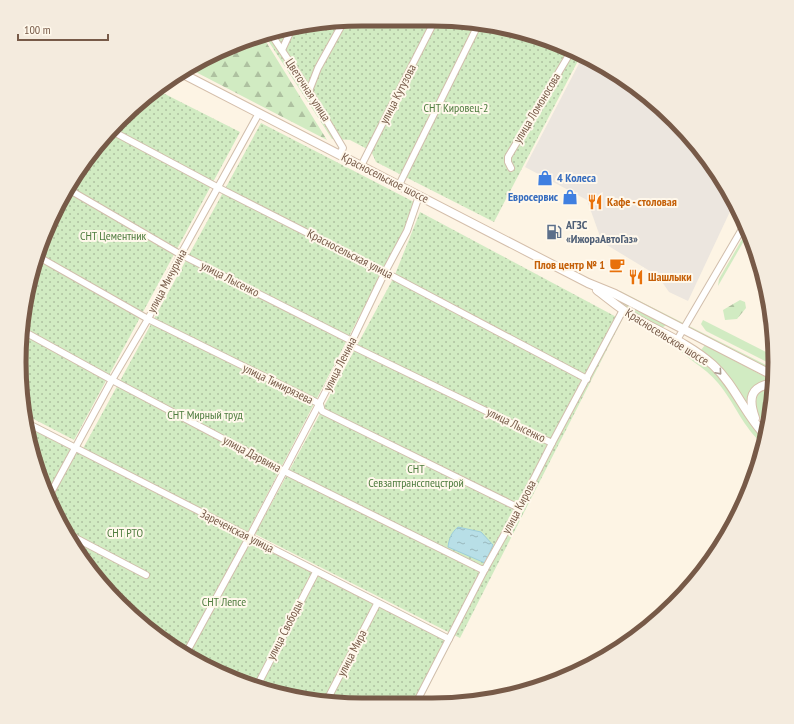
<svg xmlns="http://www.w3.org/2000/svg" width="794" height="724" font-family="'PT Sans Narrow',sans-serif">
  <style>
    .industrial { fill: #ece6df }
    .grass { fill: #d1ebc2 }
    .forest { fill: url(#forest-firs) }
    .park { fill: url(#park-dots) }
    .water { fill: url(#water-ripples); stroke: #9dceda }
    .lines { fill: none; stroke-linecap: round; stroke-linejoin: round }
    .minor-casing { stroke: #d1beac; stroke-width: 8 }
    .secondary-casing { stroke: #d4beaa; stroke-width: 10 }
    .minor { stroke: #fff; stroke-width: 6 }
    .secondary { stroke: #fff; stroke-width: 8 }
    .oneway { stroke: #ad9c91 }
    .labels { text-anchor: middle; stroke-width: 4; stroke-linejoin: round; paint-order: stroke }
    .street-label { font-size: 12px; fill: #775a48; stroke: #fff8eb }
    .park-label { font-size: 12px; fill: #507d40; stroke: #fff8eb }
    .shop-label { font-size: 12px; font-weight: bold; fill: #366cbe; stroke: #fff8eb; text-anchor: start }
    .food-label { font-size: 12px; font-weight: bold; fill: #c56008; stroke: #fff8eb; text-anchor: start }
    .service-label { font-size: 12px; font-weight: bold; fill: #4e5e75; stroke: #fff8eb; text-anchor: start }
    .rim { fill: none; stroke: #775a48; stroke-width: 5 }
  </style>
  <defs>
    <pattern id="forest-firs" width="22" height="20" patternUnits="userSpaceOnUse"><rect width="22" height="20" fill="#d1ebc2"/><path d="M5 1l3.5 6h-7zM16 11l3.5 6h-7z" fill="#aec1a0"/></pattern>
    <pattern id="park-dots" width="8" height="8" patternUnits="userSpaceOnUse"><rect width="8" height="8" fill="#d1ebc2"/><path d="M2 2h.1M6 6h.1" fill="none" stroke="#aec1a0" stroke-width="1.8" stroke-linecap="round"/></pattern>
    <pattern id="water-ripples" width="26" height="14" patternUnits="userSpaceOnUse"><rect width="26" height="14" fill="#b8dfe7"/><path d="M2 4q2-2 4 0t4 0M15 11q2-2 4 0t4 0" fill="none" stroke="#9ab8bd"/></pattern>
  </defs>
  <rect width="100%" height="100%" fill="#fdf4e4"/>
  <path class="industrial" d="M583,56L623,77L675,120L717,172L734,203L688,301L669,292L658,276L602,242L587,200L525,167Z"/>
  <g class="grass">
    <path d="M748,229L749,232L718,286L719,279Z"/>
    <path d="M620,291L774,369V372L619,293Z"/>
    <path d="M618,298L666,325L662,328L644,319L617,300Z"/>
    <path d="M703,320L774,356L775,366L706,331L701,324Z"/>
    <path d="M672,343C689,353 706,362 719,378C736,397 746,422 765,441L764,445C743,428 735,403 718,383C705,367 685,358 672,343Z"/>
    <path d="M705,345L769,379L759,384L746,402C732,383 722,364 701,350Z"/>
    <path d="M773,386L770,413L766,422L769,424V428C760,420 747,401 760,391C763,388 769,387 773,386Z"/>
  </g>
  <g class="forest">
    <path d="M263,37L327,140L188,68L211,54Z"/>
    <path d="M740,300L745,302L746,308L737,319L725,320L723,310Z"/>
  </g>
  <g class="park">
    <path d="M362,19L499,26L563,45L581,55L494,222L376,162L371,151L350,140L332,139L265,36L295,26Z"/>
    <path d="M155,89L240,132L74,440L24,414L19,362L31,273L54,211L90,153Z"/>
    <path d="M261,123L414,202L404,230L244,539L377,604L451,643L419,705L317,702L252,687L191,659L136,620L90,571L45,493L26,429L25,426L80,454Z"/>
    <path d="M420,212L622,320L460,638L255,534L394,277Z"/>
  </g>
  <path class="water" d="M458,527L481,532L493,545L485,563L448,547C449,539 451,533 458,527Z"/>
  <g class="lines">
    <defs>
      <g id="minor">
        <path d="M271,34L309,91L343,148L339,155"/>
        <path d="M282,50L293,26"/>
        <path d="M309,91L318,68L344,21"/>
        <path d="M112,131L217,187L394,277L587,379"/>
        <path d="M361,166L434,22"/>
        <path d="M511,168L508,162V157L572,50"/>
        <path d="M399,185L478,25"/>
        <path d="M68,189L178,253L352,341"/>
        <path d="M37,256L148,319L320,404L322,411L519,508"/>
        <path d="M23,331L112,380L284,471L481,569H485"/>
        <path d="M677,340L745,224"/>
        <path d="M350,345L552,443"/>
        <path d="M25,422L449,639"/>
        <path d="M48,498L112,380L148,319L181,254L259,113"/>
        <path d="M68,534L146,575"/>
        <path d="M185,655L251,534L350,345L385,272L407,231L419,196"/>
        <path d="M256,688L316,572"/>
        <path d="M326,702L377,604"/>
        <path d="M415,705L485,569L519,508L552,443L623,310"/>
      </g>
      <g id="secondary">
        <path d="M181,73L588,283L615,294L774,376"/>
        <path d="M597,290C610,300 623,311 637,319C662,333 691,345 713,365C735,385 745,415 766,436"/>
        <path d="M755,418C748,398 750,387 773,383"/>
      </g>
    </defs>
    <use href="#minor" class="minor-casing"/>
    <use href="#secondary" class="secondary-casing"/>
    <use href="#minor" class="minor"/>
    <use href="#secondary" class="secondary"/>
  </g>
  <defs><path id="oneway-chevron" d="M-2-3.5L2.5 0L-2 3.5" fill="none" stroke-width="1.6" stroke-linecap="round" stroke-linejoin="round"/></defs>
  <use class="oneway" href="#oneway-chevron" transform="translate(719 372) rotate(49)"/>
  <defs>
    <symbol id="shop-bare" viewBox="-9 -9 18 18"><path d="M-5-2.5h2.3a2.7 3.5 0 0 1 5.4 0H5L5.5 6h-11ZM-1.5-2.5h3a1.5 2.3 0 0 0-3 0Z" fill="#3f7fe0" stroke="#fff8eb" stroke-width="2.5" paint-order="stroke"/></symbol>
    <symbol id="restaurant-bare" viewBox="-9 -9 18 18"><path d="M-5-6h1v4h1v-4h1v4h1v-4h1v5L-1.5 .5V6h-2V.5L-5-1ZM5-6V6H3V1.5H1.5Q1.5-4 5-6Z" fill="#e8710a" stroke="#fff8eb" stroke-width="2.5" paint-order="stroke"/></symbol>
    <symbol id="fuel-bare" viewBox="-9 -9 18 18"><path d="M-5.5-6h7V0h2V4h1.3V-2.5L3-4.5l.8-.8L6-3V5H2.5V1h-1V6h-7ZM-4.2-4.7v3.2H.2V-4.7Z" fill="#5c6f8a" stroke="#fff8eb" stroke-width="2.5" paint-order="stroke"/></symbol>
    <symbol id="cafe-bare" viewBox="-9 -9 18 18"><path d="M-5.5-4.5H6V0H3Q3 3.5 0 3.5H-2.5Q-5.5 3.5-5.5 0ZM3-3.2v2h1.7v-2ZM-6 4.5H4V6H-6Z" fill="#e8710a" stroke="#fff8eb" stroke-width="2.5" paint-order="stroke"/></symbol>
  </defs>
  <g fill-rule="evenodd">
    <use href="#shop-bare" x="534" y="167" width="22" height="22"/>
    <use href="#shop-bare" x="559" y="186" width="22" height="22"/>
    <use href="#restaurant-bare" x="584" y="191" width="22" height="22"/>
    <use href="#fuel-bare" x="543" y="221" width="22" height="22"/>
    <use href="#cafe-bare" x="606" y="254" width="22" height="22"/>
    <use href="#restaurant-bare" x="625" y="266" width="22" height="22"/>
  </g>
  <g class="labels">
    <g class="street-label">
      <text transform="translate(308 90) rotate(57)" y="4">Цветочная улица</text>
      <text transform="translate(398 94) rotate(-63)" y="4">улица Кутузова</text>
      <text transform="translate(537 108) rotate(-59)" y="4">улица Ломоносова</text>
      <text transform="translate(385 178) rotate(27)" y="4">Красносельское шоссе</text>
      <text transform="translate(350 254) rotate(27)" y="4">Красносельская улица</text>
      <text transform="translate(230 279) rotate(27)" y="4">улица Лысенко</text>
      <text transform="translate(167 281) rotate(-62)" y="4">улица Мичурина</text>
      <text transform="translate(667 337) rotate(32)" y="4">Красносельское шоссе</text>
      <text transform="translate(340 364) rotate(-63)" y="4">улица Ленина</text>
      <text transform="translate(278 384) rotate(26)" y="4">улица Тимирязева</text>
      <text transform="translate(516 425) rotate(26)" y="4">улица Лысенко</text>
      <text transform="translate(252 454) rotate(28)" y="4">улица Дарвина</text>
      <text transform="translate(519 507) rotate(-62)" y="4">улица Кирова</text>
      <text transform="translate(237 531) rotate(27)" y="4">Зареченская улица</text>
      <text transform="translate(285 630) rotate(-63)" y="4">улица Свободы</text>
      <text transform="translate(352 653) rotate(-63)" y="4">улица Мира</text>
    </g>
    <g class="park-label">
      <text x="456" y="112">СНТ Кировец-2</text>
      <text x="113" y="240">СНТ Цементник</text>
      <text x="205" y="419">СНТ Мирный труд</text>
      <text x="416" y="473">СНТ<tspan x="416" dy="14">Севзаптрансспецстрой</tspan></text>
      <text x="125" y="537">СНТ РТО</text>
      <text x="224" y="606">СНТ Лепсе</text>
    </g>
    <g class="shop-label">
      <text x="557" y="182">4 Колеса</text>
      <text x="558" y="201" text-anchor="end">Евросервис</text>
    </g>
    <g class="food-label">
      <text x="607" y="206">Кафе - столовая</text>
      <text x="605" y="269" text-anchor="end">Плов центр № 1</text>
      <text x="648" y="281">Шашлыки</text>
    </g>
    <g class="service-label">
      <text x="566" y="229">АГЗС<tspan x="566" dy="14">«ИжораАвтоГаз»</tspan></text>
    </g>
  </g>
  <path d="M0 0H794V724H0ZM362 26H432A336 336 0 0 1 768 362V362A336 336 0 0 1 432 698H362A336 336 0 0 1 26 362V362A336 336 0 0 1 362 26Z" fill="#f4ebde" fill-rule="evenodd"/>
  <path class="rim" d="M362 26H432A336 336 0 0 1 768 362V362A336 336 0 0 1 432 698H362A336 336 0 0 1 26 362V362A336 336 0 0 1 362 26Z"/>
  <path d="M18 34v6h90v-6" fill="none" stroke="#775a48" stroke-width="2"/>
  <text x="24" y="34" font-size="12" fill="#775a48" stroke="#fff8eb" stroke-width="3" paint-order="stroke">100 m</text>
</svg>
